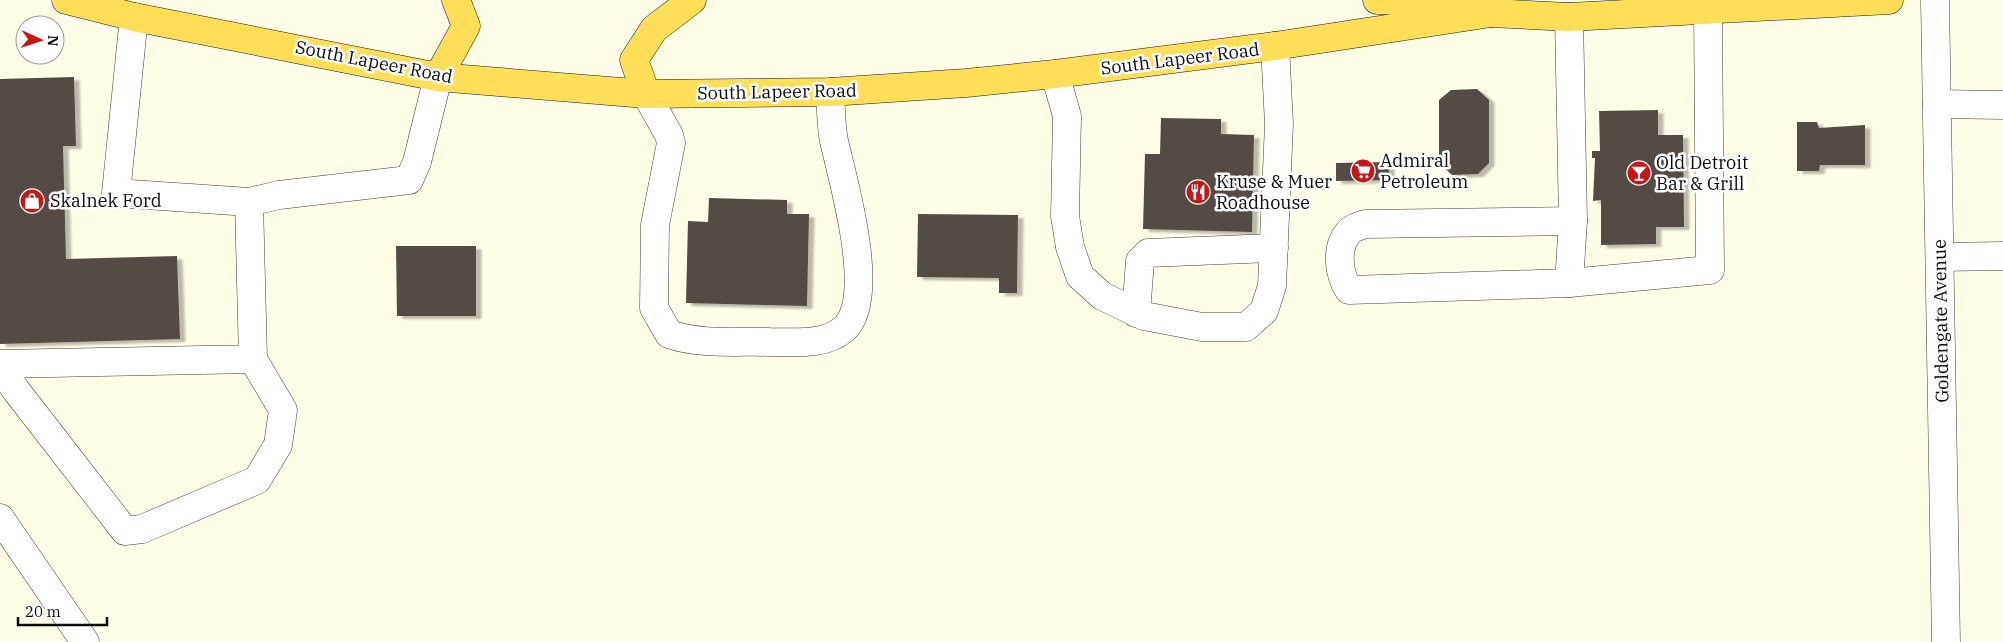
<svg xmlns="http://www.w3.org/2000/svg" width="2003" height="642" font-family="'IBM Plex Serif',serif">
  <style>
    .building { fill: #544c45; filter: url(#shadow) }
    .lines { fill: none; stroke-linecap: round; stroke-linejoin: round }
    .minor-casing { stroke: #3d3d3d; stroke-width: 29 }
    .major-casing { stroke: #1b1b1b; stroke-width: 29 }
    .minor { stroke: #fff; stroke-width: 28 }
    .major { stroke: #ffdf57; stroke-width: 28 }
    .labels { text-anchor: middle; stroke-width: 5; stroke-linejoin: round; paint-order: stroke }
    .street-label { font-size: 18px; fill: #0a0a0a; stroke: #fff }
    .poi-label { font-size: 18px; fill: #0a0a0a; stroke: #fff; text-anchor: start }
  </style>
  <defs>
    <filter id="shadow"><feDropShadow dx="5.5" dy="3" stdDeviation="1" flood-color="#0004"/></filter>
  </defs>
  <rect width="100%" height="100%" fill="#fffce7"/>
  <g class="building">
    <path d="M74,77L76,146H63L66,259L177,256L180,339L0,344V79Z"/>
    <path d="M1477,89L1489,100V163L1478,174L1452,175L1439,163V100L1451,90Z"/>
    <path d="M1658,110V135H1683L1684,227H1656V244L1601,245V200L1593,201L1595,158H1592V151H1600L1599,111Z"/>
    <path d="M1161,118L1221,119V134L1254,135L1252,232L1143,229L1145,154H1160Z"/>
    <path d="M1797,122H1817L1819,128L1865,125V165H1820L1819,171H1797Z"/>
    <path d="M1389,162V180L1336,181V163Z"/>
    <path d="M709,198L787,200V214H809L807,306L686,303L688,221L708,222Z"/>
    <path d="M918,214L1018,215L1017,293H999V278L917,277Z"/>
    <path d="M396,246H476V316H397Z"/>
  </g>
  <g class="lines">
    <defs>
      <g id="minor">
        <path d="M1935,0L1946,642"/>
        <path d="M1055,74L1067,116L1065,216L1070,247L1080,276L1102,296L1144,316L1202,327H1246L1264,311L1272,286L1279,124L1275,46"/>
        <path d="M646,94L669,135L671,143L655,225L654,308L669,334C700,345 738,341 770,342C794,342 824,346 844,329C878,298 843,181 834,141C831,126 831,108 830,92"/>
        <path d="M1937,104L2003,105"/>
        <path d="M249,202L279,195L409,180L417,162L438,77"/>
        <path d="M1573,221L1365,224C1359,226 1352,228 1348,233C1335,249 1339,275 1349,290L1569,283L1710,270L1708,10"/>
        <path d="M1940,257L2003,256"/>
        <path d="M1569,283L1573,221L1569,17"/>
        <path d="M1136,313L1140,261L1148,253L1274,248"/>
        <path d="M0,364L253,359L249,202L116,193L134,17"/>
        <path d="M0,366L15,389L125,531L142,529L257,480L278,445L283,410L253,359"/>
        <path d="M0,518L85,642"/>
      </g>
      <g id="major">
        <path d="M66,0L134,17L438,77L646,94L830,92L966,83L1055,74L1275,46L1491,13"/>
        <path d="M1377,0L1409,1L1491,13L1569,17L1889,0"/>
        <path d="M438,77L466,26L456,0"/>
        <path d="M646,94L634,60L654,29L692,0"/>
      </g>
    </defs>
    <use href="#minor" class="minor-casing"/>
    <use href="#major" class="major-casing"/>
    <use href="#minor" class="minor"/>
    <use href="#major" class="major"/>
  </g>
  <defs>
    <symbol id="supermarket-disc" viewBox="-11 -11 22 22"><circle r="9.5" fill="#c61716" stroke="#fff"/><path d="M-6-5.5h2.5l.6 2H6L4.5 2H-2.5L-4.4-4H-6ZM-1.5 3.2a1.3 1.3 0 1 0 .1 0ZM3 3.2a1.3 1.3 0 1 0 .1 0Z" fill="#fff"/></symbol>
    <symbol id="bar-disc" viewBox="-11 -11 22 22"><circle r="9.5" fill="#c61716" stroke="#fff"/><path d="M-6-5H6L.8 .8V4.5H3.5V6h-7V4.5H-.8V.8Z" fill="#fff"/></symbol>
    <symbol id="restaurant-disc" viewBox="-11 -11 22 22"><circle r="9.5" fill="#c61716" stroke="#fff"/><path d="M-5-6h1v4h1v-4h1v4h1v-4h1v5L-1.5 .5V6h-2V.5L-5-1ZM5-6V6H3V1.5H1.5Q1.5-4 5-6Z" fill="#fff"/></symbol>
    <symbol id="shop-disc" viewBox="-11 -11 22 22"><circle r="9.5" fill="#c61716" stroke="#fff"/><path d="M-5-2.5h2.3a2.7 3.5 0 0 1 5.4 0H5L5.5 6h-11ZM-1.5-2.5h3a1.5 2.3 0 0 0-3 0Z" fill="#fff"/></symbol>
  </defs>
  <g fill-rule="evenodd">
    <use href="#supermarket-disc" x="1349" y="157" width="28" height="28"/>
    <use href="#bar-disc" x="1625" y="159" width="28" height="28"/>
    <use href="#restaurant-disc" x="1184" y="178" width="28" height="28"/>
    <use href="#shop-disc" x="18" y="187" width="28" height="28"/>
  </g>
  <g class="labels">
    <g class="street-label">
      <text transform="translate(1180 59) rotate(-7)" y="6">South Lapeer Road</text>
      <text transform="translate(374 62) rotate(11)" y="6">South Lapeer Road</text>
      <text transform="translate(777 92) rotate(-1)" y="6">South Lapeer Road</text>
      <text transform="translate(1941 321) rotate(-91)" y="6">Goldengate Avenue</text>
    </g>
    <g class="poi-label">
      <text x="1380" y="167">Admiral<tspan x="1380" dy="21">Petroleum</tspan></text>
      <text x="1656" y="169">Old Detroit<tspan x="1656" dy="21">Bar &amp; Grill</tspan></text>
      <text x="1216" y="188">Kruse &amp; Muer<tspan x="1216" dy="21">Roadhouse</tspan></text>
      <text x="50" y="207">Skalnek Ford</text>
    </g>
  </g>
  <g transform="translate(40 40) rotate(93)"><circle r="24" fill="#ffffff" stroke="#9d9d9d"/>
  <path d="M0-4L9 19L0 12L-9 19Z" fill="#c61716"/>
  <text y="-8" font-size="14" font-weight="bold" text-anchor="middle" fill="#0a0a0a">N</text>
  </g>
  <path d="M18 617v8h89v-8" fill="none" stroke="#0a0a0a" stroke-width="2.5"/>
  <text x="25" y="617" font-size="15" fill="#0a0a0a" stroke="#ffffff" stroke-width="4" paint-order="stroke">20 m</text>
</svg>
